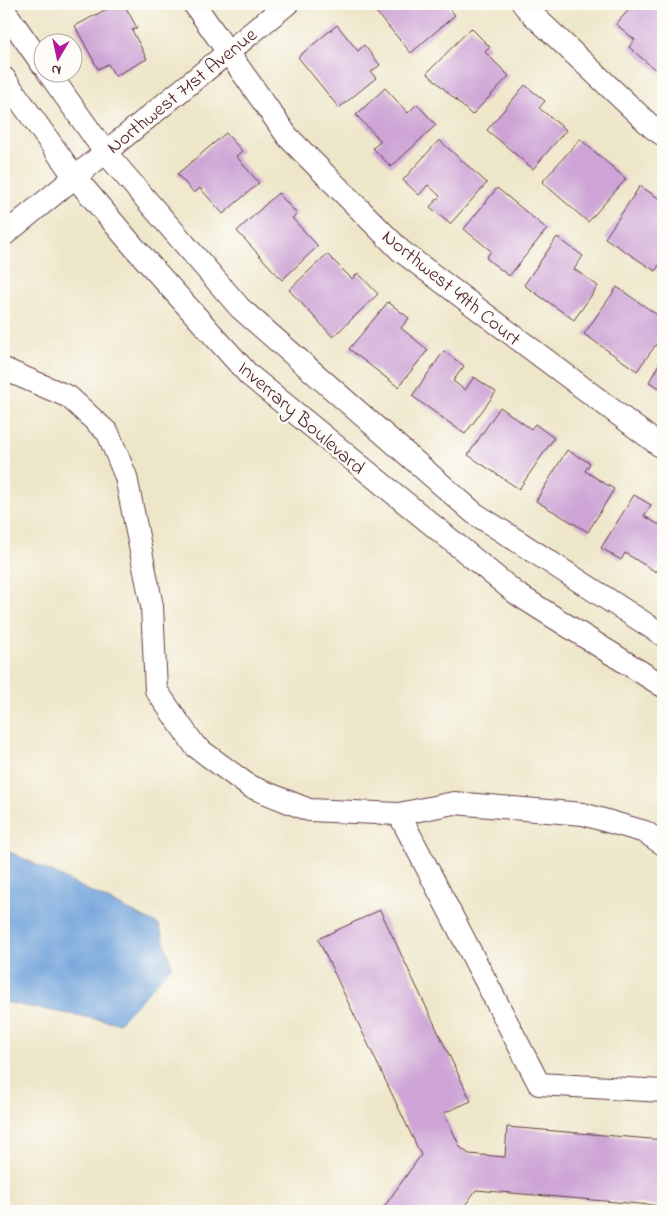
<svg xmlns="http://www.w3.org/2000/svg" width="667" height="1215" font-family="'Indie Flower',sans-serif">
  <style>
    .water { fill: #6ea1da; stroke: #5c6082 }
    .building { fill: #cda4d5 }
    .lines { fill: none; stroke-linecap: round; stroke-linejoin: round }
    .minor-casing { stroke: #633d43; stroke-width: 24 }
    .minor { stroke: #fff; stroke-width: 22 }
    .labels { text-anchor: middle; stroke-width: 5; stroke-linejoin: round; paint-order: stroke }
    .street-label { font-size: 20px; fill: #4a1f2b; stroke: #fdfcf7 }
  </style>
  <rect width="100%" height="100%" fill="#fdfcf7"/>
  <filter id="ink" filterUnits="userSpaceOnUse"><feTurbulence type="fractalNoise" baseFrequency=".02" numOctaves="2"/><feDisplacementMap in="SourceGraphic" scale="10" xChannelSelector="R" yChannelSelector="G"/><feConvolveMatrix kernelMatrix="1 2 1 2 8 2 1 2 1" color-interpolation-filters="sRGB"/></filter>
  <filter id="wash" filterUnits="userSpaceOnUse"><feTurbulence type="fractalNoise" baseFrequency=".0096" numOctaves="4" result="noise"/><feDisplacementMap in="SourceGraphic" scale="20" xChannelSelector="R" yChannelSelector="G"/><feGaussianBlur stdDeviation="1.12" result="paint"/><feColorMatrix in="noise" values="0 0 0 0 0 0 0 0 0 0 0 0 0 0 0 0 0 1.4 0 .05"/><feComposite in="paint" operator="in"/></filter>
  <g filter="url(#wash)">
    <rect width="100%" height="100%" fill="#eee6c9"/>
    <path class="water" d="M4,849L159,925L172,966L119,1023L8,1003L4,1004Z"/>
    <g id="blocks">
      <g class="building">
        <path d="M116,4H124L137,28L132,30L147,59L115,76L108,64L98,69L75,26Z"/>
        <path d="M371,4H446L455,15L411,53L370,5Z"/>
        <path d="M634,4H663V68L659,73L629,47L635,40L616,24Z"/>
        <path d="M337,25L358,51L364,45L380,65L371,72L376,78L339,108L298,57Z"/>
        <path d="M471,28L490,47L485,52L509,76L472,115L427,73Z"/>
        <path d="M525,85L545,101L539,108L566,130L533,169L487,130Z"/>
        <path d="M385,88L408,113L417,104L436,125L391,167L373,148L381,141L356,115Z"/>
        <path d="M226,133L242,151L236,156L259,183L223,214L200,188L194,193L177,174Z"/>
        <path d="M580,139L626,179L588,222L542,182Z"/>
        <path d="M439,140L487,183L450,224L430,207L440,196L428,185L419,195L403,180Z"/>
        <path d="M640,186L663,201V206L661,210L663,212V260L655,271L605,238Z"/>
        <path d="M497,188L547,229L509,276L486,258L491,251L464,229Z"/>
        <path d="M278,193L297,214L292,218L318,246L282,280L237,231Z"/>
        <path d="M557,237L583,256L574,269L598,286L574,320L524,285Z"/>
        <path d="M327,254L352,279L358,273L378,294L333,337L289,290Z"/>
        <path d="M617,287L663,319V335L637,371L584,334Z"/>
        <path d="M388,302L409,318L401,328L428,350L398,387L349,349Z"/>
        <path d="M444,351L464,366L453,381L465,390L474,377L496,392L465,434L412,396Z"/>
        <path d="M663,357V390L649,382Z"/>
        <path d="M500,407L531,429L535,424L554,438L519,489L468,455Z"/>
        <path d="M567,450L590,463L585,471L614,489L588,532L536,501Z"/>
        <path d="M634,495L651,505L644,516L663,527V560L656,572L625,553L621,560L601,548Z"/>
        <path d="M380,910L471,1101L444,1113L460,1147L469,1154L505,1157L507,1127L663,1140V1206L476,1190L461,1211H381L421,1155L318,939Z"/>
      </g>
    </g>
  </g>
  <g filter="url(#ink)">
    <use href="#blocks" fill-opacity="0" stroke="#633d43" stroke-width="1"/>
    <g class="lines">
      <defs>
        <g id="minor">
          <path d="M194,4L288,137L401,251L663,448"/>
          <path d="M523,4L533,15L653,128L663,135"/>
          <path d="M4,10L42,64"/>
          <path d="M48,72L105,152L240,308L474,513L663,635"/>
          <path d="M4,78L74,176L134,247L249,375L517,594L663,686"/>
          <path d="M4,235L287,4"/>
          <path d="M4,369L69,397L108,433L126,477L152,606L156,690L195,746L249,786L309,810L399,814L454,803L583,814L645,832L663,844"/>
          <path d="M399,814L539,1084L663,1091"/>
        </g>
      </defs>
      <use href="#minor" class="minor-casing"/>
      <use href="#minor" class="minor"/>
    </g>
  </g>
  <g class="labels">
    <g class="street-label">
      <text transform="translate(181 90) rotate(-39)" y="7">Northwest 71st Avenue</text>
      <text transform="translate(452 287) rotate(39)" y="7">Northwest 49th Court</text>
      <text transform="translate(302 417) rotate(41)" y="7">Inverrary Boulevard</text>
    </g>
  </g>
  <rect width="667" height="1215" fill="none" stroke="#fdfcf7" stroke-width="20"/>
  <g transform="translate(58 58) rotate(189)"><circle r="24" fill="#fdfcf7" stroke="#b5a4a5"/>
  <path d="M0-4L9 19L0 12L-9 19Z" fill="#b5179e"/>
  <text y="-8" font-size="14" font-weight="bold" text-anchor="middle" fill="#4a1f2b">N</text>
  </g>
</svg>
